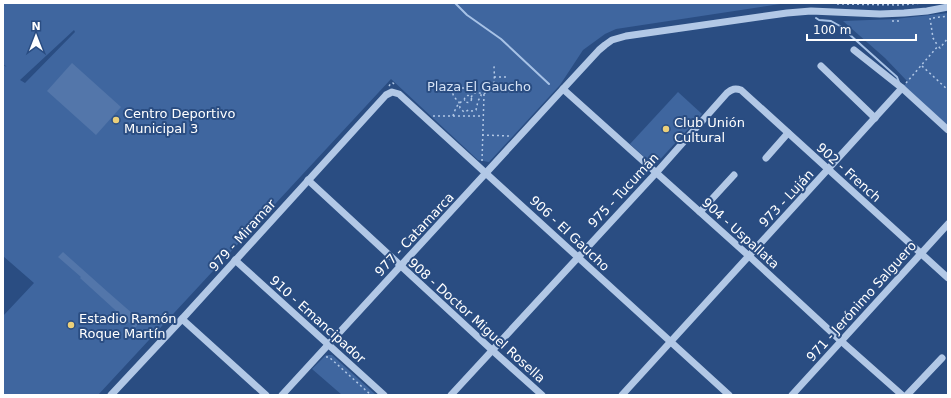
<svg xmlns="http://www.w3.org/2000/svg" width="951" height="398" font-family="'DejaVu Sans',sans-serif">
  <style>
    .green { fill: #3f669f; fill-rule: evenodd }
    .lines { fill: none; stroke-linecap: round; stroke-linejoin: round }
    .stream { stroke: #a7c2e6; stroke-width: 2 }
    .building { fill: #5376aa }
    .path { stroke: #b2c8e6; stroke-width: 1.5; stroke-dasharray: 2 3; stroke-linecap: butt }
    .minor { stroke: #b2c8e6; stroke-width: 7 }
    .poi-dot { fill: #ecd07a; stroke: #2a4d82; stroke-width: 1.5 }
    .labels { text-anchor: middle; stroke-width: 4; stroke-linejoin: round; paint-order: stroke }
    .park-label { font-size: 13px; fill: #d5e2f5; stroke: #2a4d82 }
    .poi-label { font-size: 13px; fill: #fff; stroke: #2a4d82; text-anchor: start }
    .street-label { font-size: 13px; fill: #fff; stroke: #2a4d82 }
  </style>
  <rect width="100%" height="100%" fill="#2a4d82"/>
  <g class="green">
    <path d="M3,3H787L616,29L605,34L583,50L560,85L489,162L478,160L391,79L98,395H3V316L34,283L3,256V65L7,67L3,64ZM74,30L75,32L25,83L20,80Z"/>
    <path d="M948,13V126L904,86L907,81L885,58L843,21L895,19Z"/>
    <path d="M678,92L702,114L654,166L630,144Z"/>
    <path d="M326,355H332L376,395H342L312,369Z"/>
  </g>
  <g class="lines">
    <g class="stream">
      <path d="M455,3L467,15L501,39L549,84"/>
      <path d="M816,18L819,20L831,21L840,26L897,77L899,82"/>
    </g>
  </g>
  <g class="building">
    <path d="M72,63L121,107L96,135L47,91Z"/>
    <path d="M63,252L109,293L141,321L135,328L80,278L81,277L58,257Z"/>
  </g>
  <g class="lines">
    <g class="path">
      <path d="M837,4L900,5L923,3"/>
      <path d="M930,18L933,38L938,46"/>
      <path d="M933,18L948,16"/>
      <path d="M892,21H902"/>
      <path d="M922,66L948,90"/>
      <path d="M494,77H507"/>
      <path d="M906,83L938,46L940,48L948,38"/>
      <path d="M389,86L391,83H393L395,85"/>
      <path d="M477,92C475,91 472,87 470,87C467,86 466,88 463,88C458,88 462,86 457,88C448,90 455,99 459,102L460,108L464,112L469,110L472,111L476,110L478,101L481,96V93"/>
      <circle cx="468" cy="99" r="3.5"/>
      <path d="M471,97L476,92C479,93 482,94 485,93C497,91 494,74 494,65"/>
      <path d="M433,116H483"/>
      <path d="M453,116C455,109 458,102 465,100"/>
      <path d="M482,135L510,136"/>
      <path d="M482,161L484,94"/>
      <path d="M326,357H329L371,395"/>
    </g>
    <g class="minor">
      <path d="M854,50L902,88L948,130"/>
      <path d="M821,66L875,118"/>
      <path d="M563,89L749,256L841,341L902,395"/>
      <path d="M766,158L788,133"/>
      <path d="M308,180L493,351L542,395"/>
      <path d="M700,212L734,175"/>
      <path d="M235,260L384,395"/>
      <path d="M182,319L266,395"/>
      <path d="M111,395L182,319L386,95L392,92L399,94L729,395"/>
      <path d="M282,395L563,89L599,50L605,45L612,40L626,36L787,13L811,11L880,14L904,13L927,11L948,7"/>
      <path d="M451,395L656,173L727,93C732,89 735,88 741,90L948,278"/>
      <path d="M622,395L902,88"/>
      <path d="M792,395L948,224"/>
      <path d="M907,395L942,358"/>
    </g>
  </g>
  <g class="poi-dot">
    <circle cx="116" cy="120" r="4"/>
    <circle cx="666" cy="129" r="4"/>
    <circle cx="71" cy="325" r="4"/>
  </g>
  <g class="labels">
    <g class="park-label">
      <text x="479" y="91">Plaza El Gaucho</text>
    </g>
    <g class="poi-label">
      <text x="124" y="118">Centro Deportivo<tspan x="124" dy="15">Municipal 3</tspan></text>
      <text x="674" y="127">Club Unión<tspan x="674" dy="15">Cultural</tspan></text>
      <text x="79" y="323">Estadio Ramón<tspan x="79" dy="15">Roque Martín</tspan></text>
    </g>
    <g class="street-label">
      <text transform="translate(849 172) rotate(42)" y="5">902 - French</text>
      <text transform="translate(623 190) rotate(-47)" y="5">975 - Tucumán</text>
      <text transform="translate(786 198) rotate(-47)" y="5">973 - Luján</text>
      <text transform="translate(570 233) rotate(43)" y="5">906 - El Gaucho</text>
      <text transform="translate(741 233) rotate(42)" y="5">904 - Uspallata</text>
      <text transform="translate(414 234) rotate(-47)" y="5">977 - Catamarca</text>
      <text transform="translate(242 235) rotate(-48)" y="5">979 - Miramar</text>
      <text transform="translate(861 301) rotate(-48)" y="5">971 - Jerónimo Salguero</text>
      <text transform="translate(318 319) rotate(42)" y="5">910 - Emancipador</text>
      <text transform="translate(477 320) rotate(42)" y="5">908 - Doctor Miguel Rosella</text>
    </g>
  </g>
  <rect width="951" height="398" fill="none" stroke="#ffffff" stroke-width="8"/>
  <g transform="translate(36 36)" stroke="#2a4d82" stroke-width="3" paint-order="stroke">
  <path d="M0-3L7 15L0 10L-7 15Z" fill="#ffffff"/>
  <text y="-6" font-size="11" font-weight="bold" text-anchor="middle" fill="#ffffff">N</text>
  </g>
  <path d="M807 34v6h109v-6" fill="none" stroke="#ffffff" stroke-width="2"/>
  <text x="813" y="34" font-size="12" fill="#ffffff" stroke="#2a4d82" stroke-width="3" paint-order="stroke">100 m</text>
</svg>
